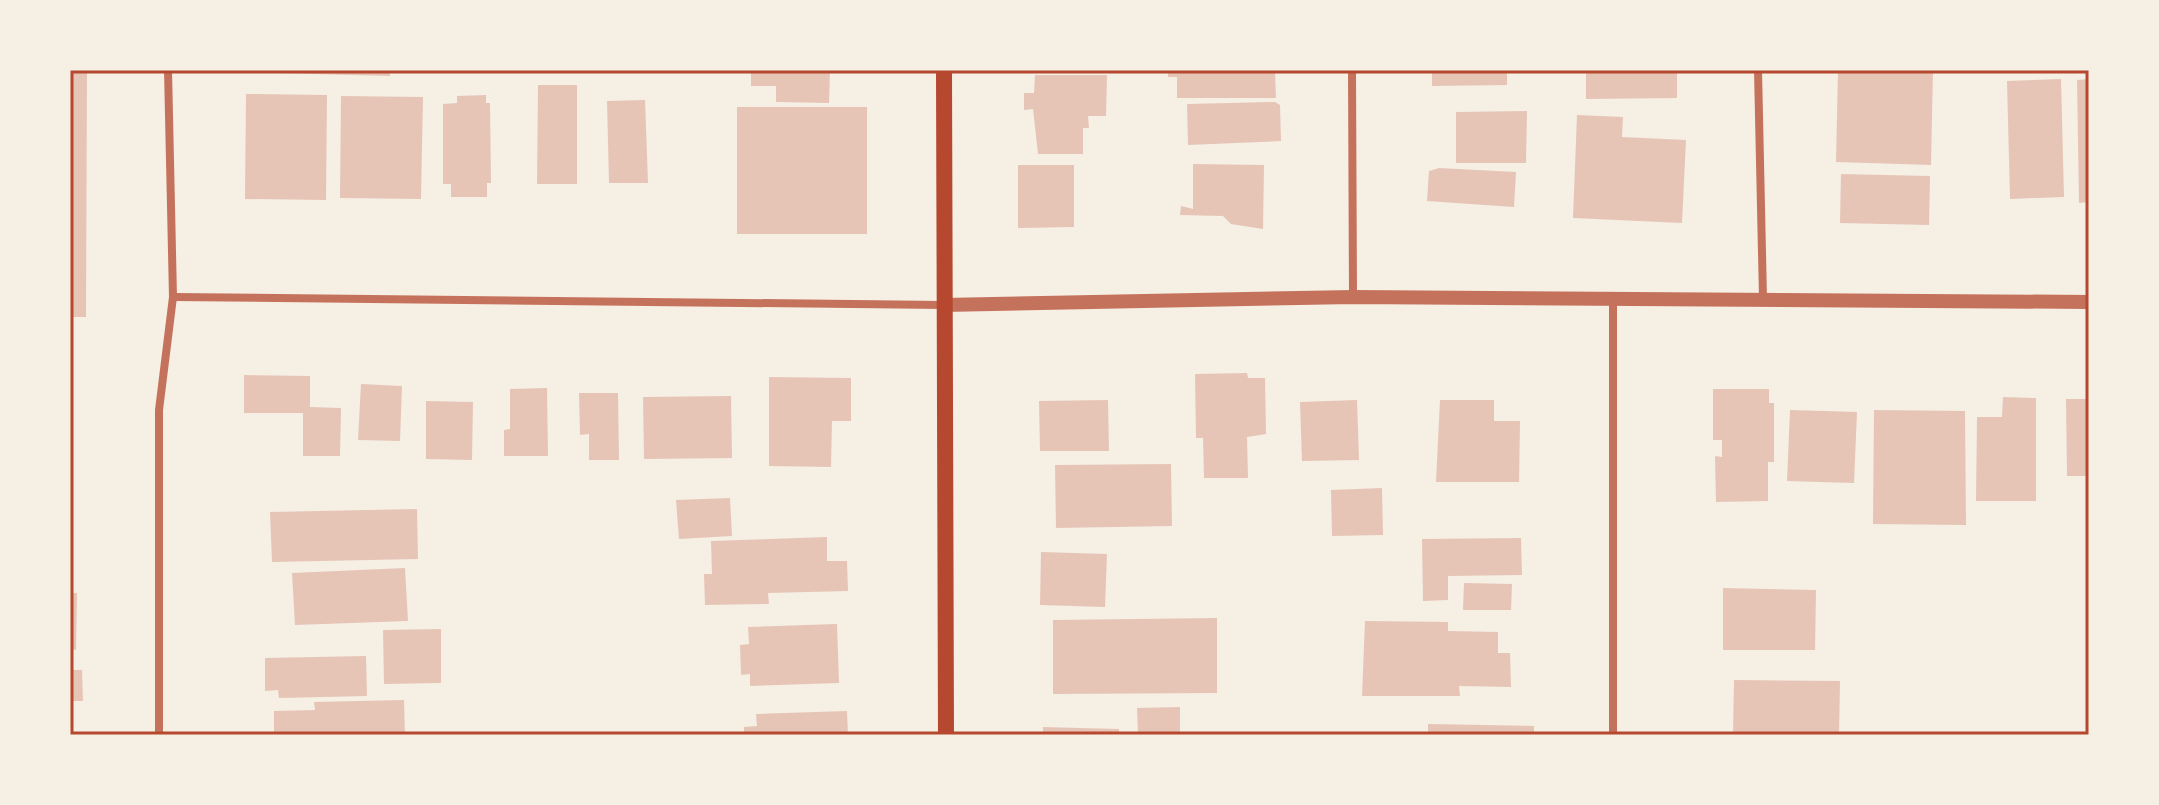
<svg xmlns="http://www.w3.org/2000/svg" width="2159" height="805" font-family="Cabin,sans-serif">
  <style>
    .building { fill: #e6c5b7 }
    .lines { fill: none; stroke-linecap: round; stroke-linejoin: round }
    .minor { stroke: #c5725c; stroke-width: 8 }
    .tertiary { stroke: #c5725c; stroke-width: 14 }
    .secondary { stroke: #b5482f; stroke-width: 16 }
    .neatline { fill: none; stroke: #b5482f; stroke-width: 3 }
  </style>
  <rect width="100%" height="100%" fill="#f6efe4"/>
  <g class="building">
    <path d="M70,70H87L86,317H70Z"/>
    <path d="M275,70H390V76L275,73Z"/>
    <path d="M751,70H830L829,103L776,102V86H751Z"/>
    <path d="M1168,70H1272L1275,72L1276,98H1177V77H1168Z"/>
    <path d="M1432,70H1507V85L1432,86Z"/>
    <path d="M1586,70H1677V98L1586,99Z"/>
    <path d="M1838,70H1933L1931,165L1836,162Z"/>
    <path d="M1035,75H1107L1106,116H1088L1089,128H1083V154H1038L1033,109L1024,110V93H1034Z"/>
    <path d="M2061,79L2064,197L2010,199L2007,81Z"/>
    <path d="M2089,79V202L2079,203L2077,80Z"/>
    <path d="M538,85H577V184H537Z"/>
    <path d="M246,94L327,95L326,200L245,199Z"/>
    <path d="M486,95V103H490L491,183H487V197H451V184H443V104L457,103V96Z"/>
    <path d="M341,96L423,97L421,199L340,198Z"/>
    <path d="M645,100L648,183H609L607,101Z"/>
    <path d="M1275,102L1280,105L1281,141L1188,145L1187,104Z"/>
    <rect x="737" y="107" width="130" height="127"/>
    <path d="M1527,111L1526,163H1456V112Z"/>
    <path d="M1577,115L1623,117L1622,137L1686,140L1682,223L1573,218Z"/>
    <path d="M1193,164L1264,165L1263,229L1231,224L1223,216L1180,215L1181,206L1193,209Z"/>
    <path d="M1018,165H1074V227L1018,228Z"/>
    <path d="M1439,168L1516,172L1514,207L1427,201L1429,171Z"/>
    <path d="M1841,174L1930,176L1929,225L1840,223Z"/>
    <path d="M1247,373L1248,378H1265L1266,434L1247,437L1248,478H1204L1203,438H1196L1195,374Z"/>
    <path d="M244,375L310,376V407L341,408L340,456H303V413H244Z"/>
    <path d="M769,377L851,378V421H832L831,467L769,466Z"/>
    <path d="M361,384L402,386L400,441L358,440Z"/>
    <path d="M547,388L548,456H504V430L510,429V389Z"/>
    <path d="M1713,389H1769V403H1774V462H1768V501L1716,502L1715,456L1722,457V440H1713Z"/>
    <path d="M579,393H618L619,460H589V434L580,435Z"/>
    <path d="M731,396L732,458L644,459L643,397Z"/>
    <path d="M2003,397L2036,398V501H1976L1977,417H2002Z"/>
    <path d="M2066,399H2089V476H2067Z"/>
    <path d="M1108,400L1109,451H1040L1039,401Z"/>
    <path d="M1357,400L1359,460L1302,461L1300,402Z"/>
    <path d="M1440,400H1494V421H1520L1519,482H1436Z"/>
    <path d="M426,401L473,402L472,460L426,459Z"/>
    <path d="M1790,410L1857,412L1854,483L1787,481Z"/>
    <path d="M1874,410L1965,411L1966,525L1873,524Z"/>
    <path d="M1171,464L1172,526L1056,528L1055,465Z"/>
    <path d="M1382,488L1383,535L1332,536L1331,490Z"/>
    <path d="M730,498L732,536L679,539L676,500Z"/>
    <path d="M417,509L418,559L272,562L270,512Z"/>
    <path d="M827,537V561H847L848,591L768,593L769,604L705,605L704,574H712L711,541Z"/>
    <path d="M1521,538L1522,575L1448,576V600L1423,601L1422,539Z"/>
    <path d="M1041,552L1107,554L1105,607L1040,605Z"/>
    <path d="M405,568L408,621L295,625L292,573Z"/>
    <path d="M1464,583L1512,584L1511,610H1463Z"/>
    <path d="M1723,588L1816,590L1815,650H1723Z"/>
    <path d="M70,593H77L76,650L70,649Z"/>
    <path d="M1217,618V693L1053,694V620Z"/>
    <path d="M1365,621L1448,622V631L1498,632V653H1510L1511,687L1459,686L1460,696H1362Z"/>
    <path d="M837,624L839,683L750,686V674L741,675L740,645L749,644L748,627Z"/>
    <path d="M441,629V683L384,684L383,630Z"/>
    <path d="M366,656L367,696L279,698L278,690L265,691V658Z"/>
    <path d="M70,670H82L83,701H70Z"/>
    <path d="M1734,680L1840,681L1839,735H1733Z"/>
    <path d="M404,700L405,735H274V711L315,710L314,702Z"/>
    <path d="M1180,707V735L1138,734L1137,708Z"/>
    <path d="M847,711L848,735H744V727L757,726L756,714Z"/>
    <path d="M1428,724L1534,726V735H1428Z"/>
    <path d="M1043,727L1119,729V735H1043Z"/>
  </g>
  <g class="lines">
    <g class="minor">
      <path d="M1352,70L1353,297"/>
      <path d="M1758,70L1763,298"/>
      <path d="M173,297L943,305"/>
      <path d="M1613,300V735"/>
      <path d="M159,735V410L173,297L168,70"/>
    </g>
    <path class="tertiary" d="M943,305L1353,297L2089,302"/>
    <path class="secondary" d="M944,70L946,735"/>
  </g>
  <rect width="2159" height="805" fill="none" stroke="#f6efe4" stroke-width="144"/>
  <rect x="72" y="72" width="2015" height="661" class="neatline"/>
</svg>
